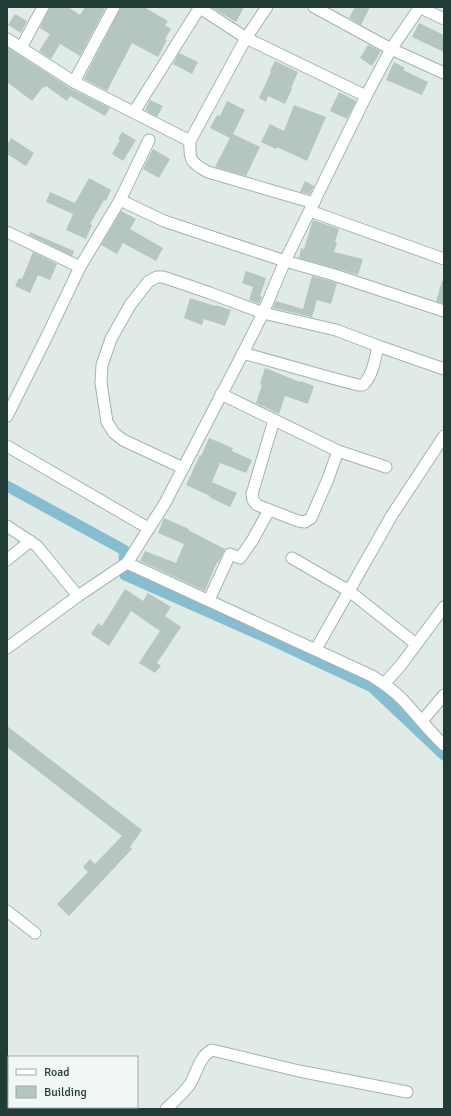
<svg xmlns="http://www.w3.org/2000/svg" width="451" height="1116" font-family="Signika,sans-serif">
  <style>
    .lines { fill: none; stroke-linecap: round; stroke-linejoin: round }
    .canal { stroke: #87bdd0; stroke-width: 11 }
    .building { fill: #b5c5c0 }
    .minor-casing { stroke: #a3b3ae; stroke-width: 13 }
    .minor { stroke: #fff; stroke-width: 11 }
  </style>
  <rect width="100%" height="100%" fill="#e0ebe7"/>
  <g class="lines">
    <path class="canal" d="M7,486L124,550L125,575L272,640L372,687L444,755"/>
  </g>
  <g class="building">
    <path d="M50,7H68L80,15L85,7H102L105,9L80,56L60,44L51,59L39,51L50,34L40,28Z"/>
    <path d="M121,7H144L168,21L165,25L171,29L165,39L167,40L158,57L132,43L107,91L84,79Z"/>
    <path d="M211,7H244L236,22Z"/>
    <path d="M355,7H370L361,25L349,18Z"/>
    <path d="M15,14L27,21L21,33L8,25Z"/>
    <path d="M419,23L444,35V52L412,37Z"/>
    <path d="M368,45L381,51L372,66L360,58Z"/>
    <path d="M7,47L70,88L110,108L105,116L70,96L67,101L46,86L44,88L43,87L32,101L7,82Z"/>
    <path d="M179,53L198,62L192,74L173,64Z"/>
    <path d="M275,61L298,72L291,88L292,89L285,104L268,96L266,102L259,98L271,72L270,71Z"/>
    <path d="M394,62L405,68L403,70L428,82L422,95L386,80Z"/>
    <path d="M339,92L356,101L347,119L330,111Z"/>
    <path d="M150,100L163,106L157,117L145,110Z"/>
    <path d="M227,101L245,110L233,134L260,147L246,176L215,167L230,138L210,128L217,115L220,116Z"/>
    <path d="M294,105L326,117L307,161L290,153L277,147L276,149L261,142L270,124L284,131Z"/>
    <path d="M122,132L136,140L123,161L112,154L120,140L118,139Z"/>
    <path d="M11,138L34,153L26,166L7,154V145Z"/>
    <path d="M153,149L170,159L159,178L143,169Z"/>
    <path d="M89,178L111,190L106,201L104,200L90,224L92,225L86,239L66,230L73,214L46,202L50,192L75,203Z"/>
    <path d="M305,181L314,186L310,194L300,192Z"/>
    <path d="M121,211L136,219L130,229L163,248L156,261L123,243L117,254L101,245Z"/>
    <path d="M313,220L339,229L335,242L337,243L334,252L363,259L358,275L299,258L301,248L304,249Z"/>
    <path d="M30,232L74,251L72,256L29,235Z"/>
    <path d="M33,252L57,264L50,280L38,275L30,293L15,286L19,278L22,279Z"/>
    <path d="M246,271L266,278L260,296L262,297L259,304L249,300L253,287L242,283Z"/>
    <path d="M312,276L337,283L331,304L317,300L312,317L273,308L276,301L303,309Z"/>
    <path d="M442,281H444V304L436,301Z"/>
    <path d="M190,298L215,306L216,305L231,310L225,326L204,319L202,325L184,318Z"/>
    <path d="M265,368L300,382L301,381L314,386L308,404L285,396L279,414L256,403L262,385L260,384Z"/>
    <path d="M209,438L233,448L232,451L252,460L246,473L220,463L212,482L237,493L230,507L209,497L210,496L186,485L200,455L201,456Z"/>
    <path d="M164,518L189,529L188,530L225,549L218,563L217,562L205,591L140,561L145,551L176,563L184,544L158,533Z"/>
    <path d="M125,589L143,601L148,593L171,607L165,616L181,627L157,663L161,666L155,673L139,663L160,631L131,611L109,646L91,634L98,623L102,626Z"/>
    <path d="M7,726L142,830L130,847L132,849L69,916L57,904L88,872L83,867L90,859L95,864L122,836L7,747Z"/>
  </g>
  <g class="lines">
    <defs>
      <g id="minor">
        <path d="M314,7L391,49L444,73"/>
        <path d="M200,8L246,38L366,96"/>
        <path d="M421,8L444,19"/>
        <path d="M7,39L74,82L190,141C189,160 191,163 208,172L314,203"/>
        <path d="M21,48L43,7"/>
        <path d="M74,82L114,7"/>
        <path d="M134,112L200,7"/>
        <path d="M190,141L246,38L267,7"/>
        <path d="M120,200L164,221L206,235L285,261L331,274L444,311"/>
        <path d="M310,211L444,259"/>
        <path d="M7,232L80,267"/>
        <path d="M243,353L328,377L358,385H363C373,375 375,359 378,346"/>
        <path d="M221,394L338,451L386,467"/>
        <path d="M7,416L47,336L80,267L120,200L149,140"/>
        <path d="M274,420L252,494L253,500L257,505L298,521L305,522L311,518L328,479L338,451"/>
        <path d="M7,446L148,528"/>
        <path d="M183,468L123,440L114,433L107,422L101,383L102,365L111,339L130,305L149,281L157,277H163L210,293L263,313L336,330L378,346L444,369"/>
        <path d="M7,526L37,546L78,596"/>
        <path d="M292,558L349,591L416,644"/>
        <path d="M7,560L30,541"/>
        <path d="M127,563L372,676C383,683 393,690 402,699C416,714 429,731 444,745"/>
        <path d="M209,600L230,554L240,558L252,541L269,510"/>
        <path d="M7,648L78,596L127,563L165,503L243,353L263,313L285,261L366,96L391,49L420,7"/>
        <path d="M316,649L392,515L444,436"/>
        <path d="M384,684L401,665L444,607"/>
        <path d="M422,721L444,695"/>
        <path d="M7,911L35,933"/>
        <path d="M166,1109C174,1101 184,1093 190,1084C197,1073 199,1056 212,1050L299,1071L407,1092"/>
      </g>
    </defs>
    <use href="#minor" class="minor-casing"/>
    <use href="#minor" class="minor"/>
  </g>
  <rect width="451" height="1116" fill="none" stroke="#213b36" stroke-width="16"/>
  <rect x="8" y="1056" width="130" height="52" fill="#f0f7f4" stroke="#9daca8"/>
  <rect x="16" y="1069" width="20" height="6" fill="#ffffff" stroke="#9daca8"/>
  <text x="44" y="1076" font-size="12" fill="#213b36">Road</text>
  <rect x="16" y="1086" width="20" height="12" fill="#b5c5c0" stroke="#9daca8"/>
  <text x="44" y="1096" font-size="12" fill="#213b36">Building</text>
</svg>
